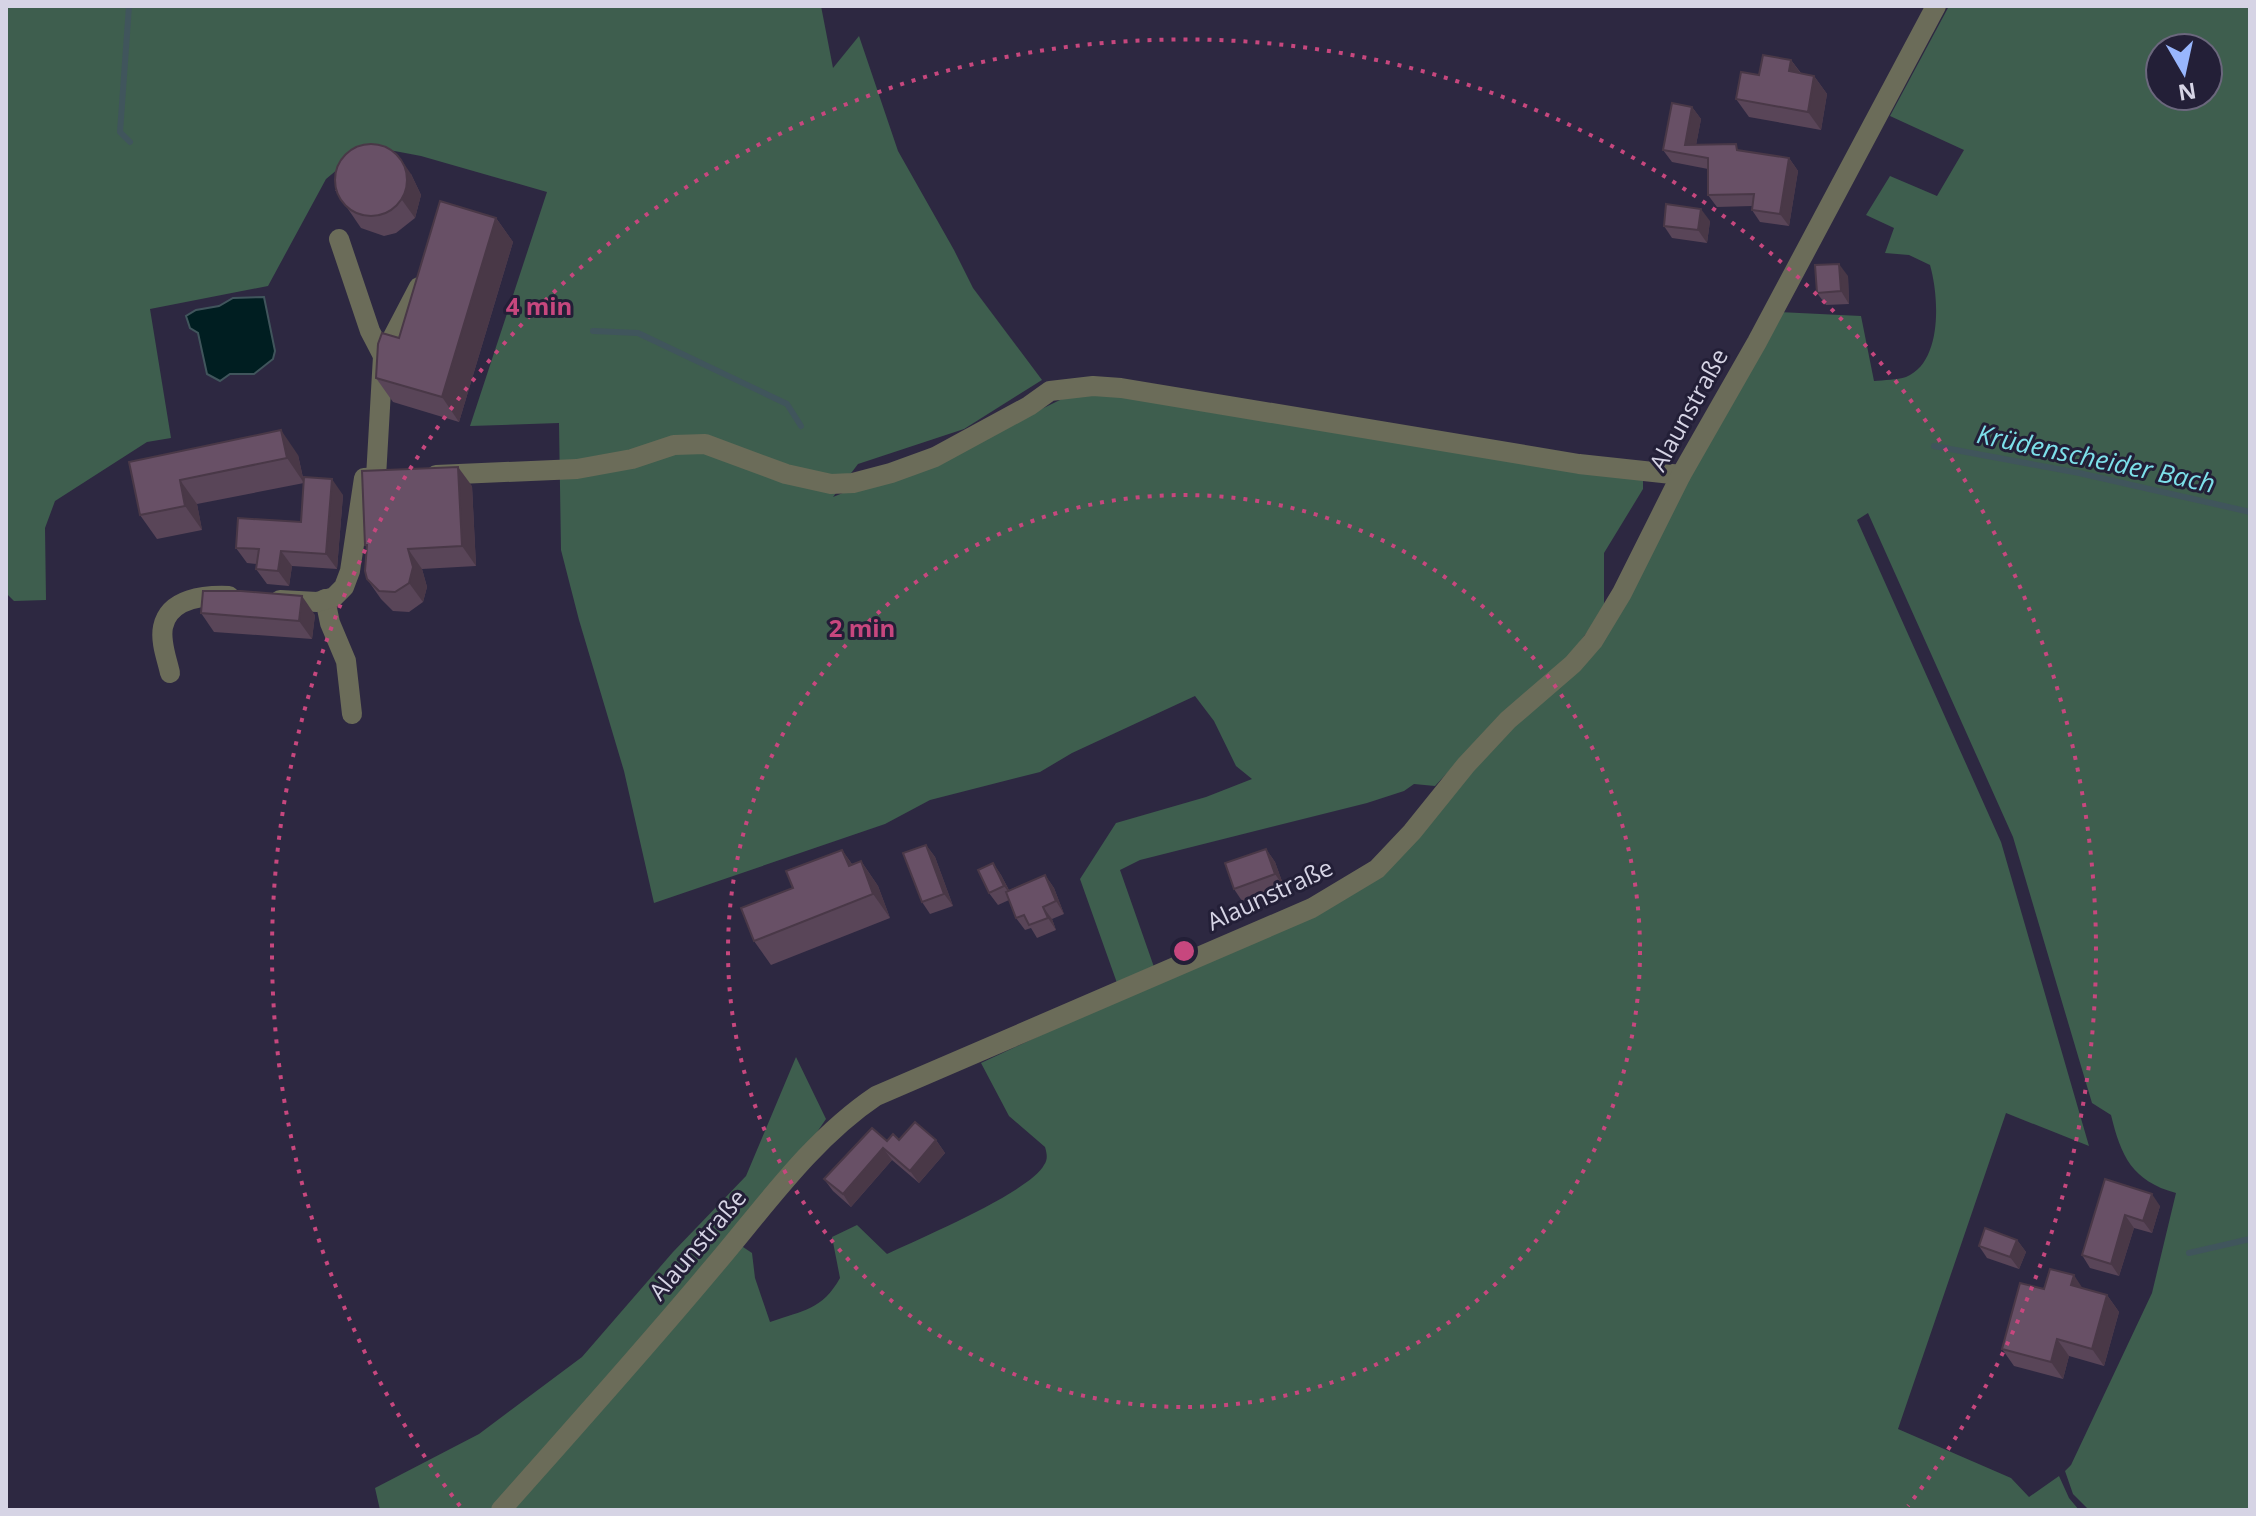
<svg xmlns="http://www.w3.org/2000/svg" width="2256" height="1516" font-family="'Open Sans',sans-serif">
  <style>
    .green { fill: #3e5e4e; fill-rule: evenodd }
    .water { fill: #001e21; stroke: #40555c; stroke-width: 2 }
    .lines { fill: none; stroke-linecap: round; stroke-linejoin: round }
    .stream { stroke: #40555c; stroke-width: 6 }
    .minor { stroke: #6b6c59; stroke-width: 20 }
    .wall { fill: #594558 }
    .shaded-wall { fill: #493847 }
    .building { fill: #685066; stroke: #493847; stroke-width: 2 }
    .ring { fill: none; stroke: #c7477e; stroke-width: 4; stroke-dasharray: 4 8 }
    .labels { text-anchor: middle; stroke-width: 6; stroke-linejoin: round; paint-order: stroke }
    .street-label { font-size: 24px; fill: #d6d4e5; stroke: #231f37 }
    .water-label { font-size: 26px; font-style: italic; fill: #7de0ea; stroke: #231f37 }
    .centre { fill: #c7477e; stroke: #231f37; stroke-width: 4 }
    .ring-label { font-size: 24px; text-anchor: middle; font-weight: bold; fill: #c7477e; stroke: #231f37; stroke-width: 6; stroke-linejoin: round; paint-order: stroke }
  </style>
  <rect width="100%" height="100%" fill="#2d2841"/>
  <g class="green">
    <path d="M6,6H821L833,68L859,36L898,151L954,250L973,288L1042,380L964,429L858,464L833,497L1011,424L1066,397L1103,393L1643,477V489L1604,553V609L1571,654L1477,741L1435,786L1414,784L1404,791L1367,803L1140,860L1120,870L1154,967L1117,983L1080,879L1116,823L1206,797L1252,779L1236,766L1214,721L1195,696L1072,753L1040,772L930,800L885,824L654,903L624,771L579,620L561,550L559,423L470,426L547,192L421,156L384,149L356,154L326,179L268,286L150,309L171,438L147,442L55,501L45,528L46,600L14,601L6,593Z"/>
    <path d="M1949,6H2250V1510H2089L2073,1494L2065,1471L2071,1465L2152,1293L2176,1193C2132,1181 2121,1156 2111,1115L2092,1103L2013,837L1868,513L1857,520L2001,842L2089,1146L2006,1113L1898,1429L2011,1478L2029,1497L2059,1476L2069,1498L2079,1510H380L375,1488L479,1434L582,1357L673,1252L746,1176L796,1057L826,1119L740,1245L752,1253L755,1278L770,1322C804,1310 822,1310 840,1278L832,1237L857,1225L887,1254C918,1239 1030,1192 1044,1165C1048,1159 1047,1154 1045,1147L1009,1116L981,1063L1176,972L1350,896L1528,711L1564,683L1779,312L1861,316L1874,381C1884,380 1897,380 1906,377C1943,362 1939,296 1930,265L1909,255L1885,253L1894,228L1866,215L1890,176L1937,196L1964,150L1890,116ZM2160,48H2208V96H2160Z"/>
  </g>
  <path class="water" d="M264,297L275,351L273,359L254,374H230L220,381L207,374L198,333L190,328L186,316L196,310L219,306L233,298Z"/>
  <g class="lines">
    <g class="stream">
      <path d="M129,6L120,132L130,142"/>
      <path d="M593,331L638,333L787,404L801,426"/>
      <path d="M1934,446L2079,473L2250,512"/>
      <path d="M2189,1253L2250,1239"/>
    </g>
    <g class="minor">
      <path d="M339,239L370,331L383,356"/>
      <path d="M436,475L577,469L632,459L674,445L705,444L786,474L831,484L853,483L891,473L935,457L1029,406L1050,391L1093,386L1121,388L1579,464L1681,475"/>
      <path d="M376,477L383,356L419,287"/>
      <path d="M325,599L330,623L346,661L352,714"/>
      <path d="M280,600L317,602L334,597L344,587L350,571L364,478L380,477"/>
      <path d="M170,673C167,659 160,642 163,627C169,598 205,595 229,596"/>
      <path d="M501,1510C571,1431 641,1353 709,1272C761,1212 809,1141 876,1096L1312,908L1377,869L1412,832L1466,765L1508,720L1573,664L1593,641L1622,593L1681,475L1757,342L1936,6"/>
    </g>
  </g>
  <g class="wall">
    <path d="M1791,60L1801,73L1814,76L1827,94L1821,130L1749,117L1736,99L1759,75Z"/>
    <path d="M1692,107L1701,119L1696,145L1789,158L1798,171L1789,226L1760,222L1752,210V206L1717,207L1708,195V169L1672,162L1663,150Z"/>
    <path d="M411,174L421,195L415,218L396,233L384,236L361,228L335,190Z"/>
    <path d="M496,218L513,242L459,422L393,402L376,378L399,338Z"/>
    <path d="M1710,221L1707,243L1672,238L1664,226Z"/>
    <path d="M1848,276L1849,304L1826,305L1817,293Z"/>
    <path d="M298,455L304,482L343,495L337,569L292,566L289,586L267,584L256,569L257,564L247,563L236,548L301,522L304,483L197,504L202,530L157,539L140,515L129,462Z"/>
    <path d="M472,486L476,566L422,569L427,587L423,602L409,612L393,611L381,599L367,579V548L365,545Z"/>
    <path d="M201,613L315,615L312,639L214,632Z"/>
    <path d="M926,845L935,857L953,906L930,914L922,902Z"/>
    <path d="M1266,849L1275,862L1284,887L1242,901L1234,889Z"/>
    <path d="M842,850L852,864L861,861L878,886L890,918L771,965L754,941Z"/>
    <path d="M993,863L1001,875L1009,890L1045,875L1054,888L1064,914L1052,919L1056,930L1037,938L1031,928L1025,930L1016,918L1009,900L998,905L989,893Z"/>
    <path d="M899,1140H936L945,1153L919,1183L892,1160L851,1207L833,1191L824,1179L887,1141Z"/>
    <path d="M2105,1179L2160,1206L2152,1233L2134,1228L2119,1276L2090,1268L2082,1255Z"/>
    <path d="M2017,1240L2026,1252L2019,1269L1987,1258L1979,1246Z"/>
    <path d="M2082,1288L2107,1295L2119,1312L2104,1366L2069,1356L2063,1379L2014,1366L2002,1349L2044,1289Z"/>
  </g>
  <g class="shaded-wall">
    <path d="M1791,60L1804,78L1789,71Z"/>
    <path d="M1814,76L1827,94L1821,130L1808,112Z"/>
    <path d="M1692,107L1701,119L1694,156L1685,145Z"/>
    <path d="M398,155L411,174L421,195L415,218L402,200Z"/>
    <path d="M1789,158L1798,171L1789,226L1780,214Z"/>
    <path d="M1701,209L1710,221L1707,243L1698,230Z"/>
    <path d="M496,218L513,242L459,422L442,397Z"/>
    <path d="M1839,264L1848,276L1849,304L1841,291Z"/>
    <path d="M281,430L298,455L304,483L287,458Z"/>
    <path d="M458,467L472,486L476,566L462,546Z"/>
    <path d="M332,479L343,495L337,569L326,554Z"/>
    <path d="M180,480L197,504L202,530L185,506Z"/>
    <path d="M408,549L422,569L427,587L423,602L409,583Z"/>
    <path d="M281,551L292,566L289,586L278,571Z"/>
    <path d="M302,596L315,615L312,639L299,621Z"/>
    <path d="M926,845L935,857L953,906L944,894Z"/>
    <path d="M1266,849L1275,862L1284,887L1275,874Z"/>
    <path d="M842,850L859,874L849,866Z"/>
    <path d="M861,861L878,886L890,918L873,894Z"/>
    <path d="M993,863L1001,875L1013,898L1004,886Z"/>
    <path d="M1045,875L1054,888L1064,914L1056,901Z"/>
    <path d="M1043,907L1052,919L1056,930L1048,918Z"/>
    <path d="M936,1140L945,1153L919,1183L910,1171Z"/>
    <path d="M883,1148L892,1160L851,1207L843,1194Z"/>
    <path d="M2152,1194L2160,1206L2152,1233L2143,1221Z"/>
    <path d="M2125,1215L2134,1228L2119,1276L2111,1264Z"/>
    <path d="M2017,1240L2026,1252L2019,1269L2010,1257Z"/>
    <path d="M2074,1275L2085,1292L2071,1285Z"/>
    <path d="M2107,1295L2119,1312L2104,1366L2092,1349Z"/>
    <path d="M2057,1339L2069,1356L2063,1379L2051,1362Z"/>
  </g>
  <g class="building">
    <path d="M1763,55L1791,60L1789,71L1814,76L1808,112L1736,99L1741,72L1759,75Z"/>
    <path d="M1672,103L1692,107L1685,145L1736,144L1737,150L1789,158L1780,214L1752,210L1754,194L1708,195V158L1663,150Z"/>
    <circle cx="371" cy="180" r="36"/>
    <path d="M440,201L496,218L442,397L376,378L378,344L382,333L399,338Z"/>
    <path d="M1666,204L1701,209L1698,230L1664,226Z"/>
    <path d="M1839,264L1841,291L1817,293L1815,265Z"/>
    <path d="M281,430L287,458L180,480L185,506L140,515L129,462Z"/>
    <path d="M458,467L462,546L408,549L413,567L409,583L395,592L379,591L367,579L365,571L367,545H365L362,471Z"/>
    <path d="M304,477L332,479L326,554L281,551L278,571L256,569L259,549L236,548L238,518L301,522Z"/>
    <path d="M203,591H241L302,596L299,621L201,613Z"/>
    <path d="M926,845L944,894L922,902L903,853Z"/>
    <path d="M1266,849L1275,874L1234,889L1225,863Z"/>
    <path d="M842,850L849,866L861,861L873,894L754,941L741,908L793,888L786,871Z"/>
    <path d="M993,863L1004,886L989,893L978,870Z"/>
    <path d="M1045,875L1056,901L1043,907L1048,918L1029,925L1024,915L1016,918L1006,892Z"/>
    <path d="M915,1122L936,1140L910,1171L883,1148L843,1194L824,1179L872,1128L887,1141L893,1134L899,1140Z"/>
    <path d="M2105,1179L2152,1194L2143,1221L2125,1215L2111,1264L2082,1255Z"/>
    <path d="M1985,1228L2017,1240L2010,1257L1979,1246Z"/>
    <path d="M2050,1269L2074,1275L2071,1285L2107,1295L2092,1349L2057,1339L2051,1362L2002,1349L2020,1283L2044,1289Z"/>
  </g>
  <g class="ring">
    <circle cx="1184" cy="951" r="456"/>
    <path d="M460 1506A912 912 0 1 1 1908 1506"/>
  </g>
  <g class="labels">
    <g class="street-label">
      <text transform="translate(1689 410) rotate(-61)" y="8">Alaunstraße</text>
      <text transform="translate(1270 895) rotate(-25)" y="8">Alaunstraße</text>
      <text transform="translate(698 1245) rotate(-50)" y="8">Alaunstraße</text>
    </g>
    <g class="water-label">
      <text transform="translate(2096 459) rotate(12)" y="9">Krüdenscheider Bach</text>
    </g>
  </g>
  <circle cx="1184" cy="951" r="12" class="centre"/>
  <g class="ring-label">
    <text x="539" y="315">4 min</text>
    <text x="862" y="637">2 min</text>
  </g>
  <rect width="2256" height="1516" fill="none" stroke="#d6d4e5" stroke-width="16"/>
  <g transform="translate(2184 72) rotate(171)"><circle r="38" fill="#231f37" stroke="#6b677d" stroke-width="2"/>
  <path d="M0-6L14 30L0 20L-14 30Z" fill="#98b6fd"/>
  <text y="-12" font-size="22" font-weight="bold" text-anchor="middle" fill="#d6d4e5">N</text>
  </g>
</svg>
